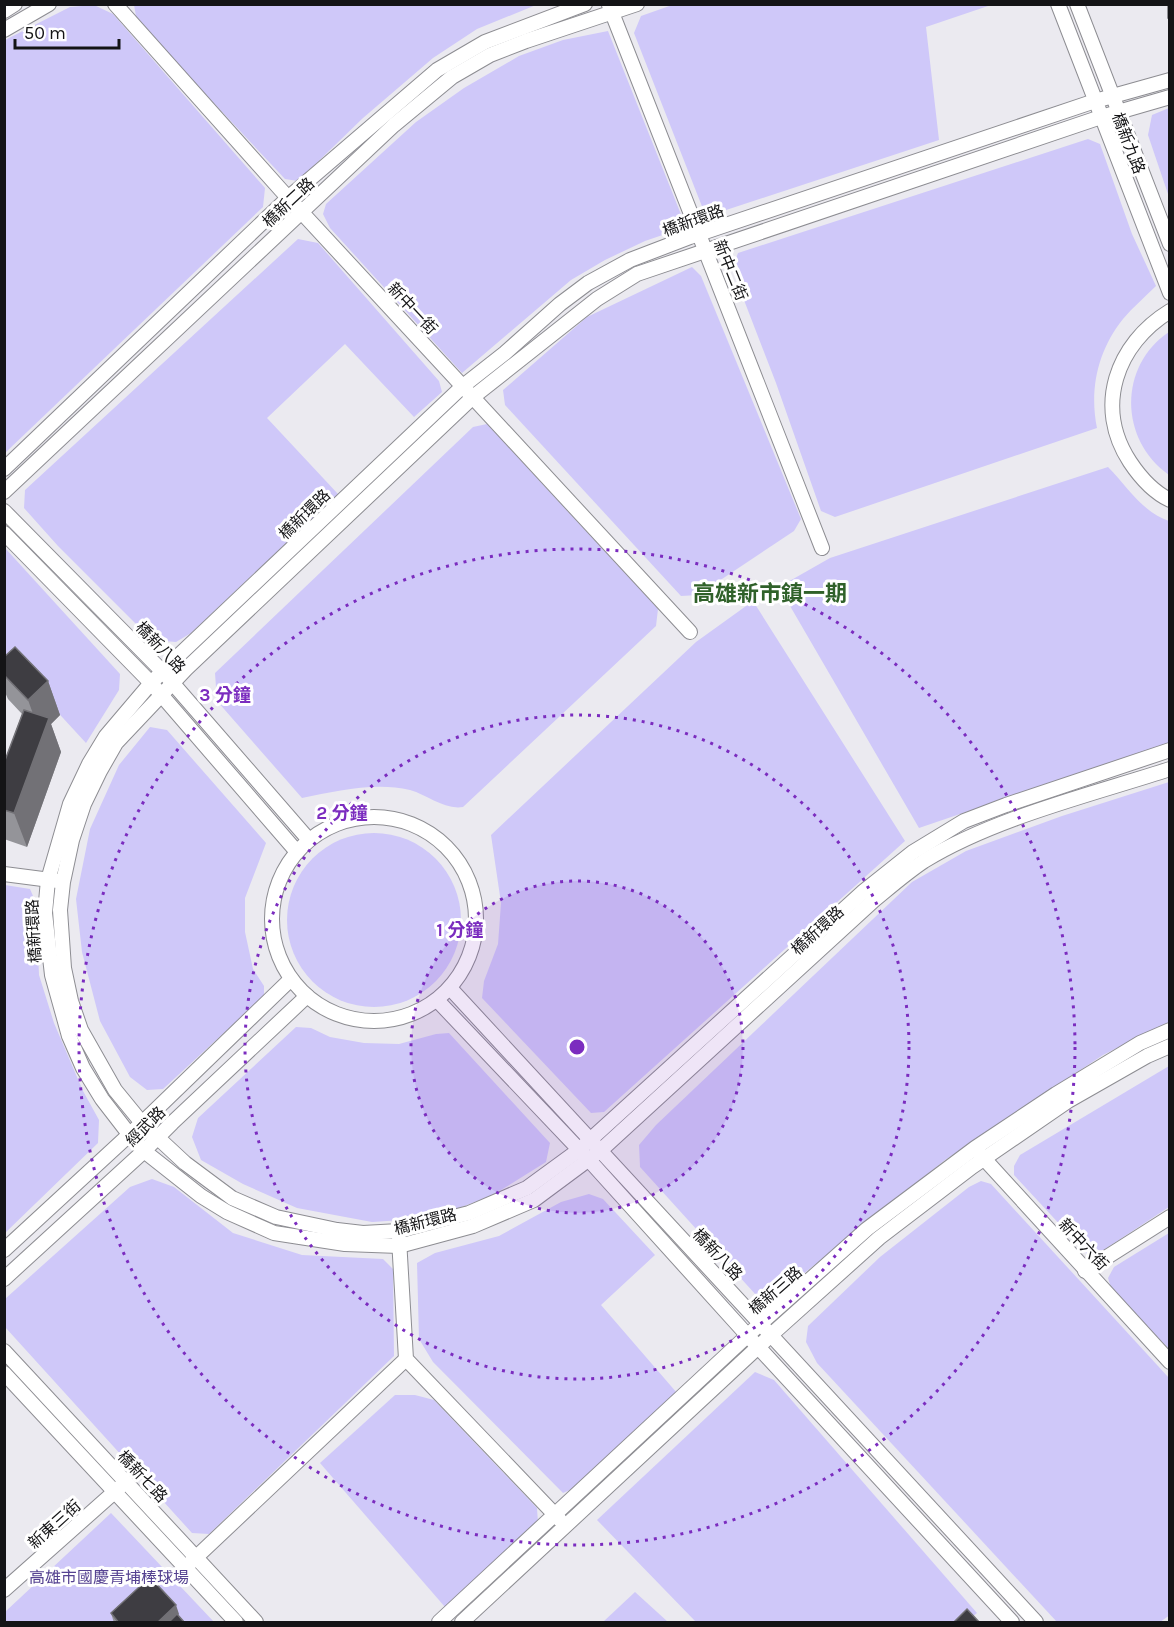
<svg xmlns="http://www.w3.org/2000/svg" width="1174" height="1627" font-family="Karla,'Noto Sans TC',sans-serif">
  <style>
    .green { fill: #cfc8f9 }
    .lines { fill: none; stroke-linecap: round; stroke-linejoin: round }
    .minor-casing { stroke: #8d8d92; stroke-width: 16 }
    .minor { stroke: #fff; stroke-width: 14 }
    .wall { fill: #949499 }
    .shaded-wall { fill: #727176 }
    .building { fill: #3e3d42; stroke: #727176; stroke-width: 1.5 }
    .ring { fill: none; stroke: #7b2cbf; stroke-width: 3; stroke-dasharray: 3 6 }
    .labels { text-anchor: middle; stroke-width: 6; stroke-linejoin: round; paint-order: stroke }
    .street-label { font-size: 16px; fill: #141416; stroke: #fff }
    .park-label { font-size: 16px; fill: #554291; stroke: #fff }
    .district-label { font-size: 22px; font-weight: bold; fill: #30612a; stroke: #fff }
    .centre { fill: #7b2cbf; stroke: #fff; stroke-width: 3 }
    .ring-label { font-size: 18px; text-anchor: middle; font-weight: bold; fill: #7b2cbf; stroke: #fff; stroke-width: 6; stroke-linejoin: round; paint-order: stroke }
  </style>
  <rect width="100%" height="100%" fill="#ebeaf0"/>
  <g class="green">
    <path d="M675,4H991V5L926,27L939,140L717,213L703,209L634,33L641,16Z"/>
    <path d="M94,5L113,14L265,188L263,207L5,453V40L70,7Z"/>
    <path d="M134,5H536L477,29L433,58L363,118L298,181L285,179L152,37L136,16Z"/>
    <path d="M608,31L686,227L645,241L605,260L571,280L462,373L330,228L323,214L326,204L416,122L464,88L519,56L563,40Z"/>
    <path d="M1169,108V197L1148,135L1152,115Z"/>
    <path d="M1088,139L1100,144L1132,234L1156,286C1145,297 1133,307 1123,319C1098,350 1089,389 1097,428L835,517L821,511L776,383L732,269L738,253Z"/>
    <path d="M298,239L318,243L439,381L442,392L414,417L345,344L267,418L338,494L191,633L176,642L152,640L58,546L24,508L25,490Z"/>
    <path d="M692,267L701,276L801,519L794,531L698,595L681,596L505,405L503,390L587,317Z"/>
    <path d="M1169,332V475C1119,440 1118,366 1169,332Z"/>
    <path d="M487,424L658,609L656,626L463,807C444,810 428,795 410,790C375,782 337,791 302,798L217,701L215,673L473,427Z"/>
    <path d="M1108,467C1127,486 1142,512 1169,521V743L919,828L779,587L830,558Z"/>
    <path d="M5,548L120,674L119,690L86,743L5,655Z"/>
    <path d="M753,601L905,841L604,1112L591,1113L482,998L484,981L498,944L501,903L491,835L696,642Z"/>
    <path d="M150,727L167,730L266,843L245,898V932L253,969L264,986V996L163,1089L147,1090L130,1077L100,1021L82,952L76,899L90,829L119,765Z"/>
    <path d="M1169,782V1022L1103,1055L945,1160L787,1287L772,1297L756,1295L640,1167L639,1145L656,1125L912,882L966,851L1062,816Z"/>
    <circle cx="374" cy="920" r="87"/>
    <path d="M5,885L30,889L36,903L39,975L54,1023L83,1091L99,1120L98,1143L5,1233Z"/>
    <path d="M296,1027L311,1028L330,1037L364,1043L399,1044L436,1034L449,1033L550,1143L546,1162L493,1195L433,1218L372,1222L297,1208L243,1184L201,1160L192,1137L198,1118Z"/>
    <path d="M1169,1066V1207L1099,1253L1089,1256L1014,1175V1166L1020,1155Z"/>
    <path d="M152,1179L174,1187L233,1233L302,1255L383,1259L393,1269L394,1356L209,1534L192,1533L5,1327V1299L130,1187Z"/>
    <path d="M981,1181L991,1184L1169,1378L1170,1615L1160,1622H1057L817,1363L806,1342L808,1326L880,1257L969,1187Z"/>
    <path d="M589,1194L603,1199L655,1255L601,1305L677,1393L572,1489L563,1493L433,1362L419,1339L417,1263L435,1253L499,1236L561,1202Z"/>
    <path d="M1169,1233V1349L1111,1288L1108,1278L1114,1267Z"/>
    <path d="M755,1372L774,1380L977,1613L966,1622H696L597,1520Z"/>
    <path d="M395,1395H415L434,1400L537,1508L538,1523L445,1607L320,1463Z"/>
    <path d="M111,1513L214,1622H5V1612Z"/>
    <path d="M635,1592L668,1622H603Z"/>
  </g>
  <g class="lines">
    <defs>
      <g id="minor">
        <path d="M115,4L281,190L690,632"/>
        <path d="M1058,4L1170,293"/>
        <path d="M1077,4L1170,244"/>
        <path d="M609,5L822,548"/>
        <path d="M4,11L15,4"/>
        <path d="M4,30L49,4"/>
        <path d="M1170,80L1095,101L690,237L630,260L588,283L560,304L505,353L463,386L176,658L151,683L106,736L89,764L70,804L48,880L45,913L52,975L69,1036L83,1068L102,1099L129,1134L144,1151L201,1196L227,1212L274,1233L345,1244L399,1246L473,1226L534,1200L600,1151L873,901C889,888 906,873 924,861C994,818 1090,795 1170,769"/>
        <path d="M1170,97L1101,117L637,274L597,299L473,397L186,669L116,743L100,771L84,804L72,840L63,882L60,910L64,968L71,1001L81,1030L115,1090L142,1123L185,1163L232,1198L276,1217L337,1230L363,1233L399,1231L469,1213L527,1188L579,1150L864,891L913,852L964,821L1006,805L1170,750"/>
        <path d="M1170,311C1116,344 1094,407 1130,462C1140,477 1153,492 1170,500"/>
        <path d="M4,469L289,197L437,70L485,42L585,4"/>
        <path d="M4,492L394,125L452,77L490,55L526,41L637,4"/>
        <path d="M4,511L163,672L309,840"/>
        <path d="M4,533L151,683L297,852"/>
        <circle cx="374" cy="919" r="102"/>
        <path d="M4,874L58,881"/>
        <path d="M450,988L1036,1622"/>
        <path d="M437,1000L589,1160L748,1336L1012,1622"/>
        <path d="M978,1152L1170,1362"/>
        <path d="M399,1239L406,1359L560,1520"/>
        <path d="M4,1250L142,1123L291,979"/>
        <path d="M1085,1271L1170,1217"/>
        <path d="M4,1279L144,1151L172,1123L307,996"/>
        <path d="M4,1351L256,1622"/>
        <path d="M4,1373L236,1622"/>
        <path d="M189,1564L406,1359"/>
        <path d="M4,1590L120,1487"/>
        <path d="M439,1622L760,1324L867,1229L975,1148L1056,1094L1140,1043L1170,1030"/>
        <path d="M462,1622L771,1335L879,1238L972,1167L1068,1101L1147,1056L1170,1046"/>
      </g>
    </defs>
    <use href="#minor" class="minor-casing"/>
    <use href="#minor" class="minor"/>
  </g>
  <g class="wall">
    <path d="M4,657L48,681L60,715L51,724L61,752L27,847L4,839V763L22,714L8,699L4,690Z"/>
    <path d="M111,1613L179,1614L178,1615L185,1623H114Z"/>
  </g>
  <g class="shaded-wall">
    <path d="M48,681L60,715L51,724L61,752L27,847L14,813L40,733L28,700Z"/>
    <path d="M176,1605L179,1614L170,1623H157Z"/>
  </g>
  <g class="building">
    <rect x="1168" y="4" width="2" height="14"/>
    <path d="M15,647L48,681L28,700L4,675V657Z"/>
    <path d="M24,710L49,718L14,813L4,810V763Z"/>
    <path d="M150,1577L176,1605L157,1623H119L111,1613Z"/>
    <path d="M967,1609L980,1623H953Z"/>
    <path d="M177,1614L185,1623H170L169,1622Z"/>
  </g>
  <circle cx="577" cy="1047" r="166" fill="#7b2cbf" fill-opacity=".12"/>
  <g class="ring">
    <circle cx="577" cy="1047" r="166"/>
    <circle cx="577" cy="1047" r="332"/>
    <circle cx="577" cy="1047" r="498"/>
  </g>
  <g class="labels">
    <g class="street-label">
      <text transform="translate(1129 143) rotate(69)" y="6">橋新九路</text>
      <text transform="translate(288 202) rotate(-43)" y="6">橋新二路</text>
      <text transform="translate(693 220) rotate(-20)" y="6">橋新環路</text>
      <text transform="translate(731 270) rotate(68)" y="6">新中二街</text>
      <text transform="translate(413 308) rotate(47)" y="6">新中一街</text>
      <text transform="translate(304 514) rotate(-44)" y="6">橋新環路</text>
      <text transform="translate(161 647) rotate(47)" y="6">橋新八路</text>
      <text transform="translate(817 930) rotate(-42)" y="6">橋新環路</text>
      <text transform="translate(33 931) rotate(-93)" y="6">橋新環路</text>
      <text transform="translate(145 1126) rotate(-45)" y="6">經武路</text>
      <text transform="translate(425 1221) rotate(-14)" y="6">橋新環路</text>
      <text transform="translate(1084 1244) rotate(47)" y="6">新中六街</text>
      <text transform="translate(718 1254) rotate(47)" y="6">橋新八路</text>
      <text transform="translate(775 1290) rotate(-41)" y="6">橋新三路</text>
      <text transform="translate(143 1476) rotate(47)" y="6">橋新七路</text>
      <text transform="translate(54 1524) rotate(-42)" y="6">新東三街</text>
    </g>
    <g class="park-label">
      <text x="109" y="1583">高雄市國慶青埔棒球場</text>
    </g>
    <g class="district-label">
      <text x="770" y="601">高雄新市鎮一期</text>
    </g>
  </g>
  <circle cx="577" cy="1047" r="9" class="centre"/>
  <g class="ring-label">
    <text x="225" y="701">3 分鐘</text>
    <text x="342" y="819">2 分鐘</text>
    <text x="460" y="936">1 分鐘</text>
  </g>
  <rect width="1174" height="1627" fill="none" stroke="#141416" stroke-width="12"/>
  <path d="M15 39v9h104v-9" fill="none" stroke="#141416" stroke-width="3"/>
  <text x="24" y="39" font-size="18" fill="#141416" stroke="#ffffff" stroke-width="4.5" paint-order="stroke">50 m</text>
</svg>
